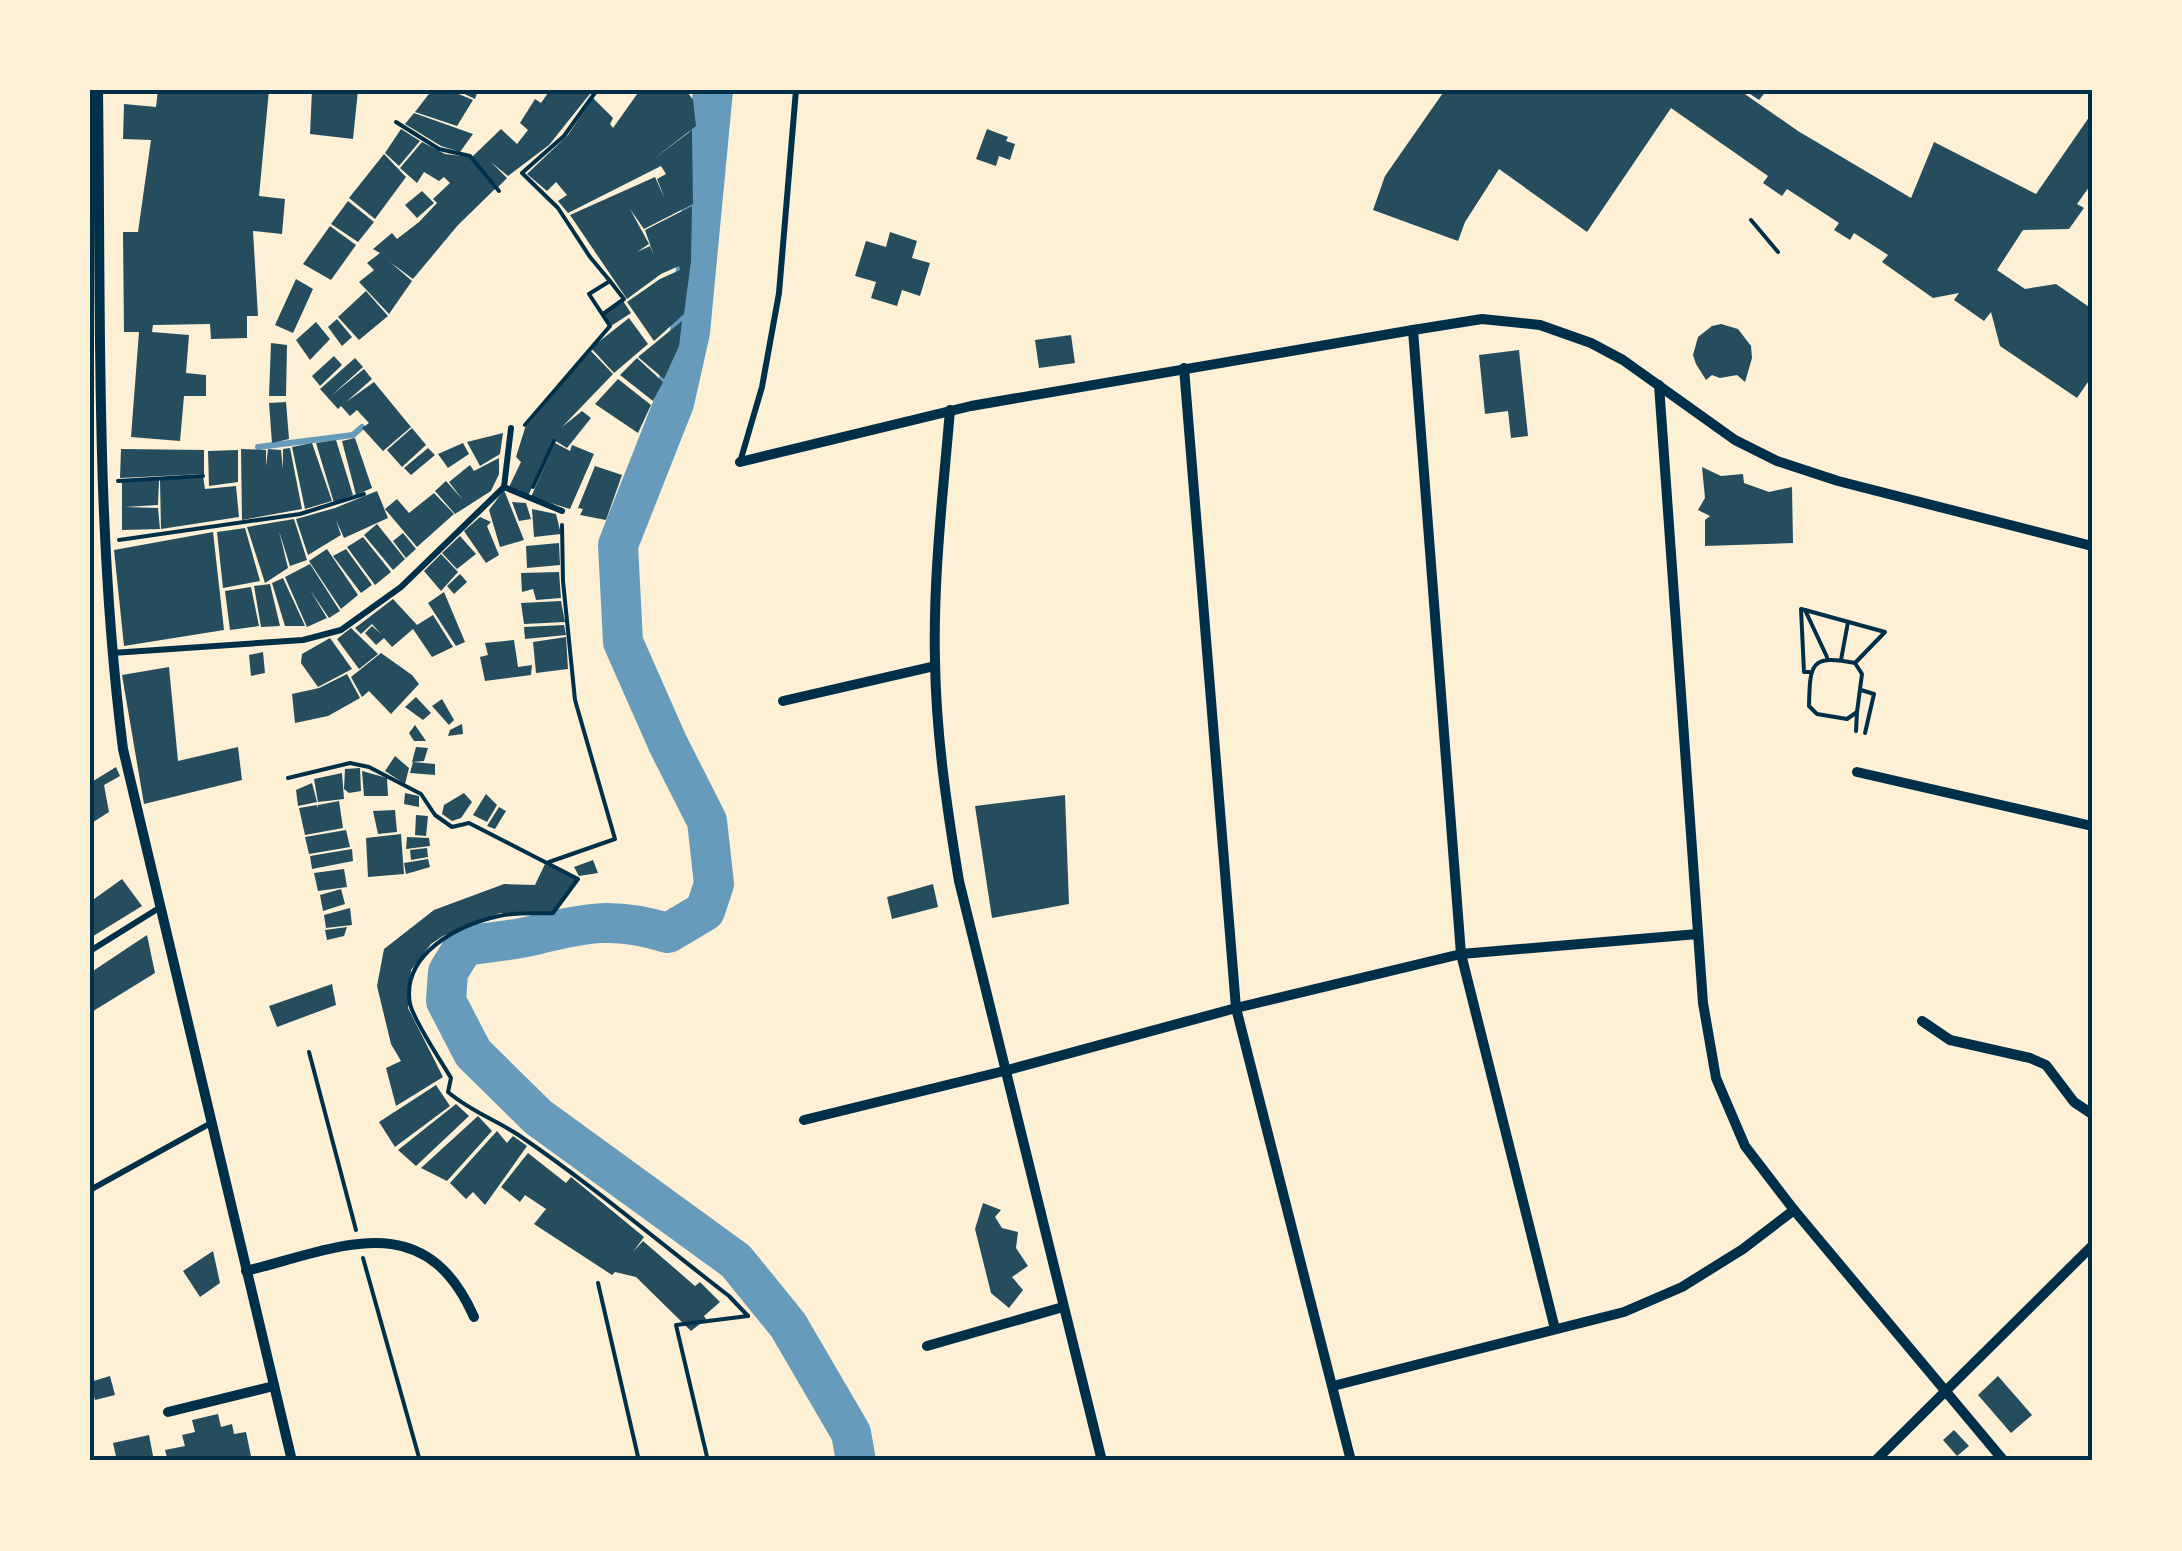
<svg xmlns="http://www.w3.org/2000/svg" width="2182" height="1551" font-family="Poppins,sans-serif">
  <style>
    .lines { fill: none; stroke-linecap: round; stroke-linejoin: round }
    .stream { stroke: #669bbc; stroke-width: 6 }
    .river { stroke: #669bbc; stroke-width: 40 }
    .building { fill: #264d5e }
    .path { stroke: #003049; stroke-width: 4 }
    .service { stroke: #003049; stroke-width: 6 }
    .minor { stroke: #003049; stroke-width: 10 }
    .neatline { fill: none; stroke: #003049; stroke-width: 4 }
  </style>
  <rect width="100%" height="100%" fill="#fdf0d5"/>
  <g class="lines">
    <path class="stream" d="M258,447L353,435L362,427"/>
    <path class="river" d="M713,90L690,332L674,403L618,545L623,642L668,744L707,821L714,884L705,911L668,933C615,917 588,922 535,935C513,941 487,942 464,946L448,972L446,1001L473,1053L538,1117L736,1261L788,1325L851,1433L856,1461"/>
  </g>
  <g class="building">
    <path d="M158,90H269L259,196L285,199L282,234L253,231L258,316H247V338L211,339L210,324L153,325L152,332L189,335L186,373L206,375V396H184L180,441L131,437L139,332H124L123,232H138L151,140L123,139L124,104L156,107Z"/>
    <path d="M312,90H358L353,139L310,134Z"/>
    <path d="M432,90H449L473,100L457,126L415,112Z"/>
    <path d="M456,90H478L475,99Z"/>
    <path d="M550,90H593L549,145L508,176L491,162L507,178L498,187L472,157L501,129L517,144L528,130L520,123L535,99L541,103Z"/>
    <path d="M640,90H686L693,100L696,126L651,161L692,130L693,204L644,229L630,209L649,244L637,252L650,246L654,256L645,230L692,206L691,261L684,314L654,341L627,302L660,279L680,270L679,266L661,274L627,299L570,215L655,177L665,199L657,179L666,174L661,166L568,213L558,201L567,195L556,182L547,191L527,174L568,135L593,98L613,118L610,124L613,128Z"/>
    <path d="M1445,90H1739L1798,131L1911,198L1934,142L2036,194L2092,113V183L2077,204L2084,208L2069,229L2023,230L1997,270L2025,289L2056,284L2092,309V376L2077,398L2000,346L1991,312L1984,321L1954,300L1959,293L1933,298L1882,262L1888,255L1854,233L1850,240L1834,230L1839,223L1787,189L1782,196L1763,183L1768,176L1671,108L1587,232L1499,169L1465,222L1458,241L1373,210L1385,176Z"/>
    <path d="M1744,90H1767L1759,100Z"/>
    <path d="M414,113L473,134L460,152L441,146L405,124Z"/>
    <path d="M401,129L420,141L399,166L385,153Z"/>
    <path d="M987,129L1008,137L1006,141L1015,144L1010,160L999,156L996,166L976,159Z"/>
    <path d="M422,142L445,154L470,157L496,188L458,225L413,279L390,262L412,281L389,314L359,282L374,270L367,263L380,253L373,249L392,233L397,239L419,222L437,203L433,199L450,183L444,177L439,181L424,172L417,183L400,168Z"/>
    <path d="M384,154L406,177L375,219L349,198Z"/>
    <path d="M422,191L434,203L417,218L405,205Z"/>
    <path d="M348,201L374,222L358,242L331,224Z"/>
    <path d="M330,226L356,245L331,280L303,264Z"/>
    <path d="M890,232L917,241L912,258L930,263L920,296L902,290L897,306L871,298L876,282L855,276L866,241L886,247Z"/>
    <path d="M296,279L313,289L293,333L275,325Z"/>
    <path d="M366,291L388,316L359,340L338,317Z"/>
    <path d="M623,301L631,313L611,326L602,315Z"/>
    <path d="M629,318L648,344L614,373L591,348Z"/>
    <path d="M337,319L352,337L342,346L328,327Z"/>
    <path d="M682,321L679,346L664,379L638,357Z"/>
    <path d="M316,322L330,339L310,360L296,340Z"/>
    <path d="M1721,324L1738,329L1751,346L1752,358L1745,382L1737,375L1720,378L1712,375L1706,380L1696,364L1693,355L1698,337L1712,326Z"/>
    <path d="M1071,335L1075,363L1039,368L1035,340Z"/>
    <path d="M271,343L287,345L286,396H269Z"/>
    <path d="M590,350L613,374L562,427L582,411L591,418L567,448L554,440L528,496L509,487L521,462L516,457L525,428Z"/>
    <path d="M1519,350L1528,436L1511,438L1508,411L1485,414L1479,355Z"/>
    <path d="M334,356L342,365L320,386L312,376Z"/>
    <path d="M355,358L363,367L332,395L364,369L372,379L346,402L374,382L411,427L383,451L362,428L369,423L357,410L350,416L341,406L338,409L320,389Z"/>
    <path d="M637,358L663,382L653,401L620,375Z"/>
    <path d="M618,379L651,405L638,433L595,404Z"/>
    <path d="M286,402L289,439L272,443L269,403Z"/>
    <path d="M412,428L426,445L402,467L387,450Z"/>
    <path d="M503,433L500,454L480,466L467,442Z"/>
    <path d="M355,438L372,488L356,495L342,441Z"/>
    <path d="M336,440L353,495L334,503L316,443Z"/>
    <path d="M312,443L332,501L305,509L292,447Z"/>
    <path d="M463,443L469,454L448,468L438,454Z"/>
    <path d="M555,443L570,451L572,445L594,454L570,509L531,497Z"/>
    <path d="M290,448L302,509L242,520L241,449L266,450V466L268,449L281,450L283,469V449Z"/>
    <path d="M428,448L435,455L411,475L404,468Z"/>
    <path d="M121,449L204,450V474L120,478Z"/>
    <path d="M238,450V482L209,486L208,451Z"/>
    <path d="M499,458V474L491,491L455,514L435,491L446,481L463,500L449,482L470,465L474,471Z"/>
    <path d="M595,466L622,475L606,520L580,515L583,509L578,508Z"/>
    <path d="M1702,467L1721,476L1743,474L1744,483L1769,492L1792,487L1793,543L1705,546V520L1710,516L1698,510L1705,498Z"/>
    <path d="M203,476L205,489L236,486L239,517L161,529L160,480Z"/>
    <path d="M159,480L158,505L125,507L158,508L160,529L122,530V482Z"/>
    <path d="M504,490L524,540L500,547L489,510Z"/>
    <path d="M377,491L388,518L344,538L336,520L341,535L308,555L296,519L335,508Z"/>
    <path d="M434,493L454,514L417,547L385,509L397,499L409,513Z"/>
    <path d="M512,502L526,503L531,519L519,521Z"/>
    <path d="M532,509L556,514L561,534L534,537Z"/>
    <path d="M480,517L491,522L487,526L499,555L486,563L464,531Z"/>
    <path d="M294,519L307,560L290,566L279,531L288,568L265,583L247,527Z"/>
    <path d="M377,524L405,559L393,570L364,535Z"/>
    <path d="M245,528L260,581L223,588L217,532Z"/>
    <path d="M213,532L224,630L124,646L114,550Z"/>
    <path d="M403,533L416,549L406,558L393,541Z"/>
    <path d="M460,536L476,554L457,569L442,553Z"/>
    <path d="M363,537L391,572L375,585L347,547Z"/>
    <path d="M559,543L560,565L527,568L526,546Z"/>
    <path d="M327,549L358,595L341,609L309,561Z"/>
    <path d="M346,549L372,585L361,593L333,556Z"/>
    <path d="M441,554L458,572L441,591L424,571Z"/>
    <path d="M310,564L340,611L329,618L310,590L327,618L307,627L285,577Z"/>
    <path d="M559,572L561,598L536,600L533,589L522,592L521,573Z"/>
    <path d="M460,574L467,582L454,594L447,586Z"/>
    <path d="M283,578L305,626H285L272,583Z"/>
    <path d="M270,584L280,626L261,627L254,586Z"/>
    <path d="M251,587L259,626L230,630L225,591Z"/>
    <path d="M444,592L465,642L456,646L428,603Z"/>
    <path d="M393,599L417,625L433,615L453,647L432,657L413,629L392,647L384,638L376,645L365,633L372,626L381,634L372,624L361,634L355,628Z"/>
    <path d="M561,601L565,622L524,624L521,603Z"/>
    <path d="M564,625L566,635L525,639L524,627Z"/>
    <path d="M351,628L378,654L359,669L337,639Z"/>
    <path d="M566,637L568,669L536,673L533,642Z"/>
    <path d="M330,638L352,669L318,687L301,663L302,654Z"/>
    <path d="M514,640L518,667L532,665L531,675L485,681L480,657L488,655L485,643Z"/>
    <path d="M263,652L265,673L251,676L249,655Z"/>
    <path d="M381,653L412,675L419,684L391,714L369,691L362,697L351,677Z"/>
    <path d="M169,667L178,761L238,747L242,780L144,804L122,675Z"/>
    <path d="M347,674L360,698L328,716L295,723L292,694L319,688Z"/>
    <path d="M416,697L431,713L423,720L405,707Z"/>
    <path d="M442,699L454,720L449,725L432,706Z"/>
    <path d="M462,724L463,734L448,736L450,730Z"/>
    <path d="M415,725L426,741H414L409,733Z"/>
    <path d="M416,747L428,748L424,761L412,762Z"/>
    <path d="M395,756L409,768L405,784L385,771Z"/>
    <path d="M413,762L435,764V775L410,773Z"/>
    <path d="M116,767L120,776L104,785L109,812L90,824V783Z"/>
    <path d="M360,768L361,791L349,793L344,789L345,769Z"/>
    <path d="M362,771L387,778L388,796H364Z"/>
    <path d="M342,773L344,799L318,802L314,779Z"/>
    <path d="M312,783L317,802L298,806L296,790Z"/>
    <path d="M405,793L419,796V807L404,804Z"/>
    <path d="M464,793L472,802L461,818L452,821L442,814L444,805Z"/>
    <path d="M486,794L497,805L487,822L473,815Z"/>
    <path d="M1065,795L1069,904L992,918L975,806Z"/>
    <path d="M339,801L343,828L305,835L299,808L317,805L318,808V805Z"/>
    <path d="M499,807L506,811L495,829L487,826Z"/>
    <path d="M395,810L397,832L378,834L373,811Z"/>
    <path d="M416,815L428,816L426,836L415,835Z"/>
    <path d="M346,830L350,847L309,854L305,837Z"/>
    <path d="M401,834L404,874L368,877L366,838Z"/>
    <path d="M407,837L429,838L430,846L406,849Z"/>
    <path d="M427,848L428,857L411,860L410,850Z"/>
    <path d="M352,849L353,861L312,869L310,856Z"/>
    <path d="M428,859L430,867L406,874L404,863Z"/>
    <path d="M593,860L598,873L579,876L574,867Z"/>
    <path d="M545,864L577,879L553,913H500L443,936L431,944L411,970L408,1008L443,1077L396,1106L386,1068L401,1061L391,1044L377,986L384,949L434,910L504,884L535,885Z"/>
    <path d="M344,869L347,887L318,891L314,873Z"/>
    <path d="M122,879L142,906L90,938V902Z"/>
    <path d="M933,884L938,907L892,919L887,897Z"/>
    <path d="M341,889L345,904L323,911L320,895Z"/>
    <path d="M350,908L352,925L326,928L324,915Z"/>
    <path d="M347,927L344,936L327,940L325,930Z"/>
    <path d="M147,935L155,973L90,1013V973Z"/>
    <path d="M332,984L336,1005L277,1027L269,1006Z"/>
    <path d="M436,1085L450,1106L395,1147L379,1122Z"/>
    <path d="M456,1104L469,1116L416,1166L398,1150Z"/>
    <path d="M478,1116L492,1131L447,1181L421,1168Z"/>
    <path d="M497,1131L507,1143L513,1136L527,1146L485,1205L473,1192L466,1199L450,1183Z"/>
    <path d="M528,1153L566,1183L571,1177L644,1237L633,1252L643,1241L695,1286L700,1282L720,1302L704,1316L706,1319L691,1331L636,1277L615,1272L612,1275L534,1224L546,1209L525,1195L520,1202L501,1187Z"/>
    <path d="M983,1203L1001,1210L995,1217L1002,1228L1018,1232L1016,1248L1028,1266L1012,1277L1023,1290L1009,1308L991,1293L975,1229Z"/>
    <path d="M213,1251L220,1283L200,1297L183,1271Z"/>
    <path d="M110,1376L115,1395L95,1400L90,1382Z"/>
    <path d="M1998,1376L2032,1415L2011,1433L1978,1395Z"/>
    <path d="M218,1414L221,1427L232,1424L234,1434L246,1432L252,1461H168L165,1450L185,1446L182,1435L195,1432L192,1420Z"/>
    <path d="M1954,1430L1969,1446L1957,1456L1943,1440Z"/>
    <path d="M149,1435L154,1461H117L113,1443Z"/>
  </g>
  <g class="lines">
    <g class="path">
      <path d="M396,122L439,149L470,156L499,191"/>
      <path d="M1751,220L1778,252"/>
      <path d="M603,314L624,299L610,281"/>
      <path d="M525,425L610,326L589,294L610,281L590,257L558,208L522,173L564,136L597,90"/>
      <path d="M118,481L203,476"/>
      <path d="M533,487L554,441"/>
      <path d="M119,540L300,514L364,494"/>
      <path d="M1805,610L1801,609L1804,672H1810"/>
      <path d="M1827,657L1805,610L1885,632L1855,663L1862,674L1857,712L1847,719L1817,714L1809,706C1810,664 1810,654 1855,663"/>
      <path d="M1841,660L1848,622"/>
      <path d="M1861,690L1874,694L1865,733"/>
      <path d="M1856,731L1857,712"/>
      <path d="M288,778L350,763L369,767L421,794L435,815L452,827L469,823L578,879L553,913C536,914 516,912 499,916C458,925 401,954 410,1004C414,1021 441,1061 451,1078L448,1092C470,1111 496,1120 520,1136C592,1185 660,1243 729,1296L748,1316"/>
      <path d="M549,862L615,839L575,700L563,581L562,525"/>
      <path d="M309,1052L356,1230"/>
      <path d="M363,1258L420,1461"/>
      <path d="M598,1283L639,1461"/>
      <path d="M708,1461L676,1325L748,1316"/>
    </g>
    <g class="service">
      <path d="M740,462L762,387L779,293L796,90"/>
      <path d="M504,487L511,428"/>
      <path d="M112,653L303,640L341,630L401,587L504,487L562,511"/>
      <path d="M90,951L159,908"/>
      <path d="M90,1190L211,1123"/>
    </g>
    <g class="minor">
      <path d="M98,90C101,310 95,531 123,749L292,1461"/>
      <path d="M1413,330L1461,954L1555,1329"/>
      <path d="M1184,368L1236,1008L1351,1461"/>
      <path d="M1659,385L1703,1003L1716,1078L1745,1146L1794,1210L2004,1461"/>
      <path d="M950,410C943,493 933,577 935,661C936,734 947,809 959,881L1102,1461"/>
      <path d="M740,462L971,406L1413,330L1482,319L1540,325L1591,343L1623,360L1735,440L1777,461L1838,481L2092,546"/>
      <path d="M783,701L935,666"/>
      <path d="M1857,772L2092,826"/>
      <path d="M1922,1021L1950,1040L2030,1058L2046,1065L2074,1102L2092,1114"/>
      <path d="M804,1120L1004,1071L1236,1008L1461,954L1698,934"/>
      <path d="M246,1271C339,1248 424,1204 474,1317"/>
      <path d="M927,1346L1063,1307"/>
      <path d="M1333,1386L1624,1312L1682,1287L1743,1249L1794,1210"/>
      <path d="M168,1412L274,1386"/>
      <path d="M1875,1461L2092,1246"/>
    </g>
  </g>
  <rect width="2182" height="1551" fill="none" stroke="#fdf0d5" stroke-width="185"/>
  <rect x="92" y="92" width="1998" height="1366" class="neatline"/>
</svg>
